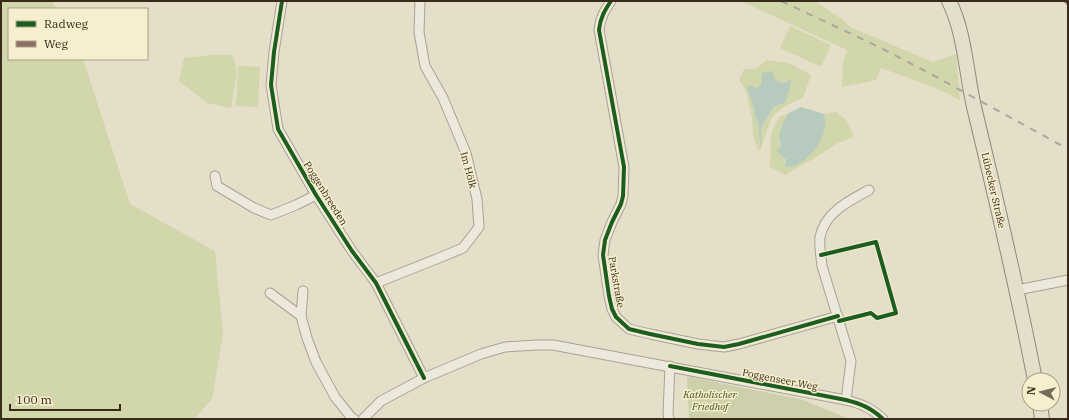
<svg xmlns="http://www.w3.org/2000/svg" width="1069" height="420" font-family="'IBM Plex Serif',serif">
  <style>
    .green { fill: #d2d6ab; fill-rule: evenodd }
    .cemetery { fill: #cdd0ab }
    .water { fill: #b6cabe }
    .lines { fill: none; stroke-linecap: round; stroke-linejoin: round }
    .street-casing { stroke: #a9a293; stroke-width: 11 }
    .primary-casing { stroke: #8f887a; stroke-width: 16 }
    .street { stroke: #ede8dc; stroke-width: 9 }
    .primary { stroke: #e4dfcd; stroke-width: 14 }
    .rail { stroke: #aba79d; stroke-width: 2; stroke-dasharray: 7 7; stroke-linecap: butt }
    .quiet { stroke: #8d6e63; stroke-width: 3; stroke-dasharray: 6 3; stroke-linecap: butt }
    .cycleway-casing { stroke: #f7eece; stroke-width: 6 }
    .cycleway { stroke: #1b5e20; stroke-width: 4 }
    .labels { text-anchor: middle; stroke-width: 3; stroke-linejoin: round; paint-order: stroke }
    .street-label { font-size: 10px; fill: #382b1b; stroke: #f7eece }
    .park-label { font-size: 10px; font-style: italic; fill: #445521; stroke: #f7eece }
  </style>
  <rect width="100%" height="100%" fill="#e5dfc9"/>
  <g class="green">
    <path d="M1,1H52L57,9H9V59H83L130,204L215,251L223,333L212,399L194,419H1Z"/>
    <path d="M741,1H815L843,20L850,27L933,62L947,57L956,54L960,100L936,88L881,68L876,80L858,84L842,87L843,63L847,50Z"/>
    <path d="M790,26L831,45L821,67L780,48Z"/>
    <path d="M211,55H233L237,73L231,108L207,103L179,81L184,58Z"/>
    <path d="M767,60L789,63L811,75L803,98C794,102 783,106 775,114C769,121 764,140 761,149L758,151L753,135L752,118L746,91L739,80L744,69H755ZM791,79L780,104L773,108L761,128V146L758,123L755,117L754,107L747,89L756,88L776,81L784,83Z"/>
    <path d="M238,66L260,67L258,107L236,106Z"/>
    <path d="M836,112L846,120L854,137L838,143L818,156L785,175L770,167L771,134L779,117L789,113C782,124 778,135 781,147C783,154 786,159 785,166L826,119L824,114Z"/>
  </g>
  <path class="cemetery" d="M687,376L803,400L849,419H689Z"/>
  <g class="water">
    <path d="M772,71L776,81L784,83L792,79L788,95L784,104H780L773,108L761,128V149L758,123L755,117L754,107L747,89L749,85L756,88L761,85L762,73Z"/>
    <path d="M801,107L824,114C831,132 812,159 795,166C792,167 788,166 785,167L786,160L777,151L781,146L779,136L783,123L789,113Z"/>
  </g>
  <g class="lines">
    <defs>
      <g id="street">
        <path d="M282,1L274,52L271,85L278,129L316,195L352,251L376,283L424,378"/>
        <path d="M611,1C605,10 600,18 599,30L624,167L623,196L621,204L612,222L605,240L603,255L609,296L612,309L616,317L629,329L650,334L698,344L724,347L739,344L838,316"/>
        <path d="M215,176L217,186L254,208L271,215L296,205L316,195"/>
        <path d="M376,283L439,258L463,248L479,227L477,199L466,153L443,98L425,66L419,32L420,1"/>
        <path d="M1017,290L1068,280"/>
        <path d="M303,291L301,316L307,338L316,362L335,397L351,417L354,419"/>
        <path d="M270,293L301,316"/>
        <path d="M846,400L851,361L822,266C821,257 819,246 820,237C825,212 849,201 869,190"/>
        <path d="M363,419L381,401L424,378L481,354L505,347L537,345H553L846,400C862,404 871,408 883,419"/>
        <path d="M669,419L668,413L670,366"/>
      </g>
      <g id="primary">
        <path d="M949,1C965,33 966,72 974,107C996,198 1017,288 1035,380"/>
        <path d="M1040,404L1042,419"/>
      </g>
    </defs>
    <use href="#street" class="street-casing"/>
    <use href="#primary" class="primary-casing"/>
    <use href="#street" class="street"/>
    <use href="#primary" class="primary"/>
    <path class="rail" d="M781,1L877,46L929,73L1068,149"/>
    <path class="quiet" d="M1065,1L1068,4"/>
    <defs>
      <g id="cycleway">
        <path d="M282,1L274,52L271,85L278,129L316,195L352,251L376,283L424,378"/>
        <path d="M611,1C605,10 600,18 599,30L624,167L623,196L621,204L612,222L605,240L603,255L609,296L612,309L616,317L629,329L650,334L698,344L724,347L739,344L838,316"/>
        <path d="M821,255L876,242L896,313L877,318L871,313L839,321"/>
        <path d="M670,366L846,400C862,404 871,408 883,419"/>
      </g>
    </defs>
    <use href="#cycleway" class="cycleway-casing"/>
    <use href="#cycleway" class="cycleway"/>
  </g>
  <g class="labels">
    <g class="street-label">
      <text transform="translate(469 170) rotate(75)" y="4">Im Hölk</text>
      <text transform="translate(994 190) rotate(77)" y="4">Lübecker Straße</text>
      <text transform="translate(326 193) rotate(58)" y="4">Poggenbreeden</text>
      <text transform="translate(617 282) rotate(80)" y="4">Parkstraße</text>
      <text transform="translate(780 379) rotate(11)" y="4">Poggenseer Weg</text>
    </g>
    <g class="park-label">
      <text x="710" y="398">Katholischer<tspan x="710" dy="12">Friedhof</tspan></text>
    </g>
  </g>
  <rect width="1069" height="420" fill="none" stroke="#382b1b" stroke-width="4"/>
  <rect x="8" y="8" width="140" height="52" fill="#f7eece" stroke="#aba086"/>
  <rect x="16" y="21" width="20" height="6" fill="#1b5e20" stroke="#aba086"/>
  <text x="44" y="28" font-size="12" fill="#382b1b">Radweg</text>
  <rect x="16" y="41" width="20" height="6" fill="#8d6e63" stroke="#aba086"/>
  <text x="44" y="48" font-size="12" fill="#382b1b">Weg</text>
  <g transform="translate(1041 392) rotate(277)"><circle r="19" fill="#f7eece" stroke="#aba086"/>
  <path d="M0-3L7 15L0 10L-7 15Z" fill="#756a58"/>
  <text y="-6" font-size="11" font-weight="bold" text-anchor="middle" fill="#382b1b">N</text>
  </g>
  <path d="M10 404v6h110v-6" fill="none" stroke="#382b1b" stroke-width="2"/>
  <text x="16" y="404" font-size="12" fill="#382b1b" stroke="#f7eece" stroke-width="3" paint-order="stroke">100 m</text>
</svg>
